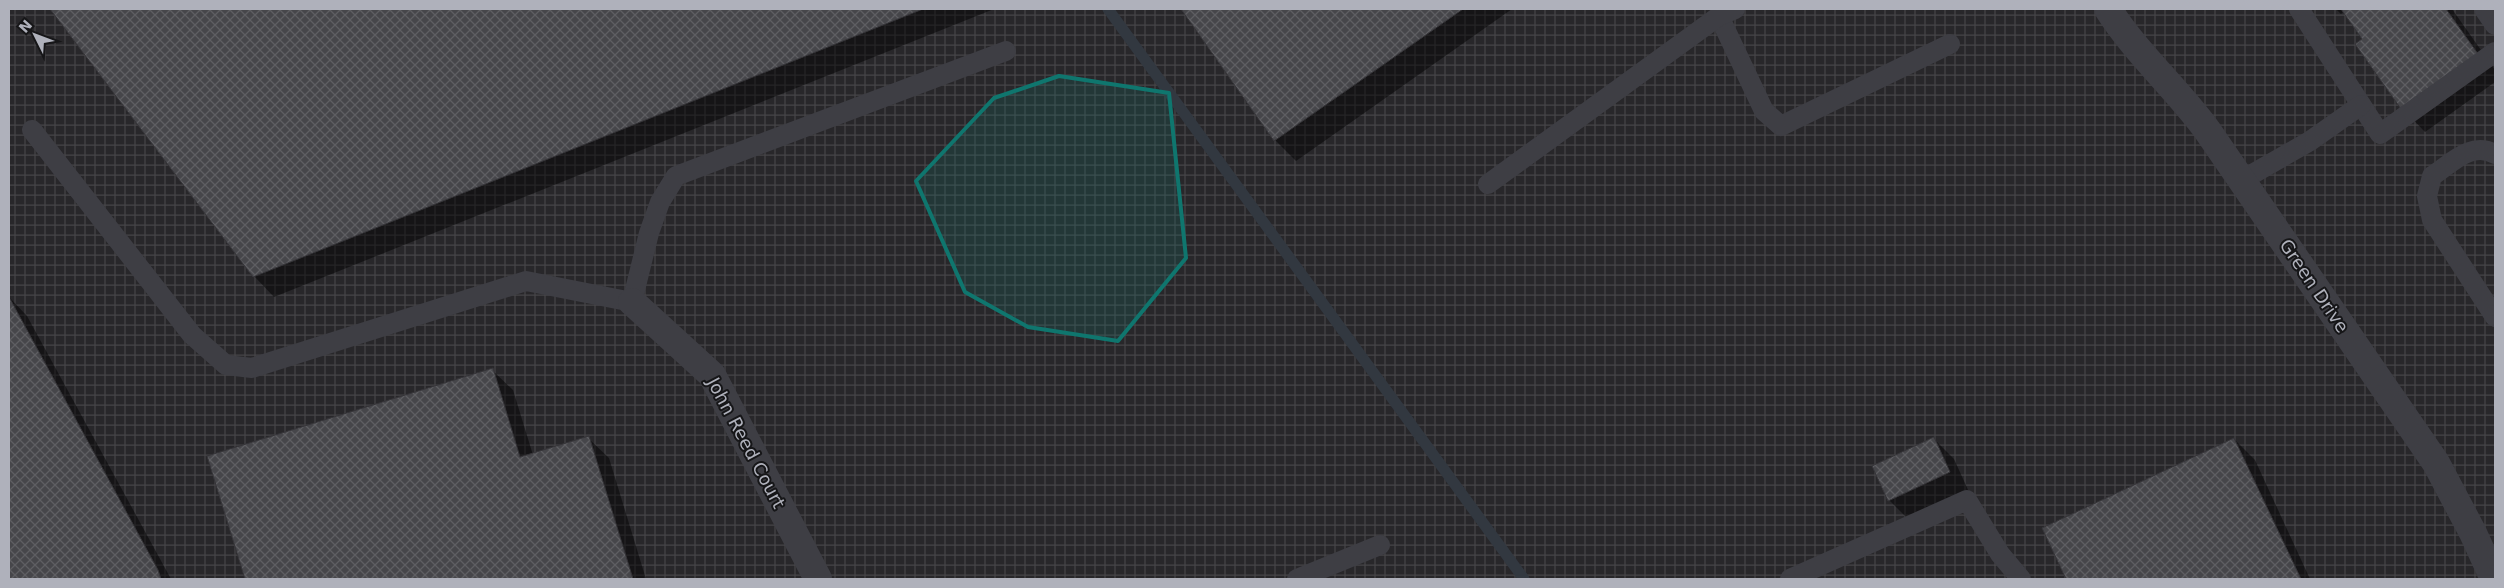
<svg xmlns="http://www.w3.org/2000/svg" width="2504" height="588" font-family="'DejaVu Sans',sans-serif">
  <style>
    .industrial { fill: url(#industrial-grid) }
    .shadow { fill: #0007 }
    .lines { fill: none; stroke-linecap: round; stroke-linejoin: round }
    .stream { stroke: #323840; stroke-width: 11 }
    .building { fill: url(#building-cross-hatch); stroke: #363539 }
    .service { stroke: #3e3e44; stroke-width: 20 }
    .minor { stroke: #3e3e44; stroke-width: 28 }
    .marked { fill: #0f766e; fill-opacity: 0.2; stroke: #0f766e; stroke-width: 4; stroke-linejoin: round }
    .labels { text-anchor: middle; stroke-width: 4; stroke-linejoin: round; paint-order: stroke }
    .street-label { font-size: 18px; fill: #afb1bb; stroke: #161618 }
  </style>
  <defs>
    <pattern id="industrial-grid" width="8" height="8" patternUnits="userSpaceOnUse" patternTransform="scale(1.25)"><rect width="8" height="8" fill="#28272a"/><path d="M0 4h8M4 0v8" fill="none" stroke="#454447"/></pattern>
    <pattern id="building-cross-hatch" width="8" height="8" patternUnits="userSpaceOnUse" patternTransform="scale(1.25)"><rect width="8" height="8" fill="#46464a"/><path d="M0 0l8 8M0 8l8-8" fill="none" stroke="#5e5e62"/></pattern>
  </defs>
  <rect width="100%" height="100%" fill="#1b1b1d"/>
  <rect class="industrial" x="9" y="9" width="2486" height="570"/>
  <g class="shadow">
    <path d="M52,9H994L274,297L254,276Z"/>
    <path d="M1182,9H1512L1296,161L1275,140Z"/>
    <path d="M2336,9H2452L2495,70V82L2425,132L2402,108L2364,39L2344,11L2341,14Z"/>
    <path d="M9,297L27,316L171,579H9Z"/>
    <path d="M492,370L513,390L533,455L588,438L609,458L646,579H246L208,457Z"/>
    <path d="M1934,439L1954,459L1969,492L1909,520L1889,500Z"/>
    <path d="M2234,439L2255,460L2310,579H2067L2043,528Z"/>
  </g>
  <g class="lines">
    <path class="stream" d="M1108,9L1524,579"/>
  </g>
  <g class="building">
    <path d="M50,9H923L253,277Z"/>
    <path d="M1181,9H1463L1274,141Z"/>
    <path d="M2341,9H2446L2478,54L2401,109L2355,44L2362,39Z"/>
    <path d="M9,297L158,570L161,579H9Z"/>
    <path d="M493,368L520,457L589,436L633,579H245L207,456Z"/>
    <path d="M1934,437L1950,472L1888,501L1872,466Z"/>
    <path d="M2234,438L2301,579H2066L2042,528Z"/>
  </g>
  <g class="lines">
    <g class="service">
      <path d="M2299,9L2380,134L2495,52"/>
      <path d="M2484,9L2495,25"/>
      <path d="M1719,16L1764,111L1781,126L1950,44"/>
      <path d="M32,130L192,335L226,365L252,368L526,281L632,302L649,233L660,202L676,176L1006,51"/>
      <path d="M2495,154C2471,141 2452,163 2432,176L2427,196L2432,220L2495,317"/>
      <path d="M2242,180L2310,141L2361,105"/>
      <path d="M1488,184L1719,16L1735,9"/>
      <path d="M1297,579L1380,545"/>
      <path d="M1790,579L1967,500L2000,554L2021,579"/>
    </g>
    <g class="minor">
      <path d="M2108,9C2136,53 2176,88 2207,130L2436,463L2473,533L2494,579"/>
      <path d="M632,302L712,375L818,579"/>
    </g>
  </g>
  <path class="marked" d="M1059,76L1169,93L1186,258L1118,341L1028,327L965,292L916,181L994,98Z"/>
  <g class="labels">
    <g class="street-label">
      <text transform="translate(2314 286) rotate(56)" y="6">Green Drive</text>
      <text transform="translate(746 443) rotate(62)" y="6">John Reed Court</text>
    </g>
  </g>
  <rect width="2504" height="588" fill="none" stroke="#afb1bb" stroke-width="20"/>
  <g transform="translate(35 35) rotate(312)" stroke="#161618" stroke-width="4" paint-order="stroke">
  <path d="M0-4L9 19L0 12L-9 19Z" fill="#afb1bb"/>
  <text y="-8" font-size="14" font-weight="bold" text-anchor="middle" fill="#afb1bb">N</text>
  </g>
</svg>
